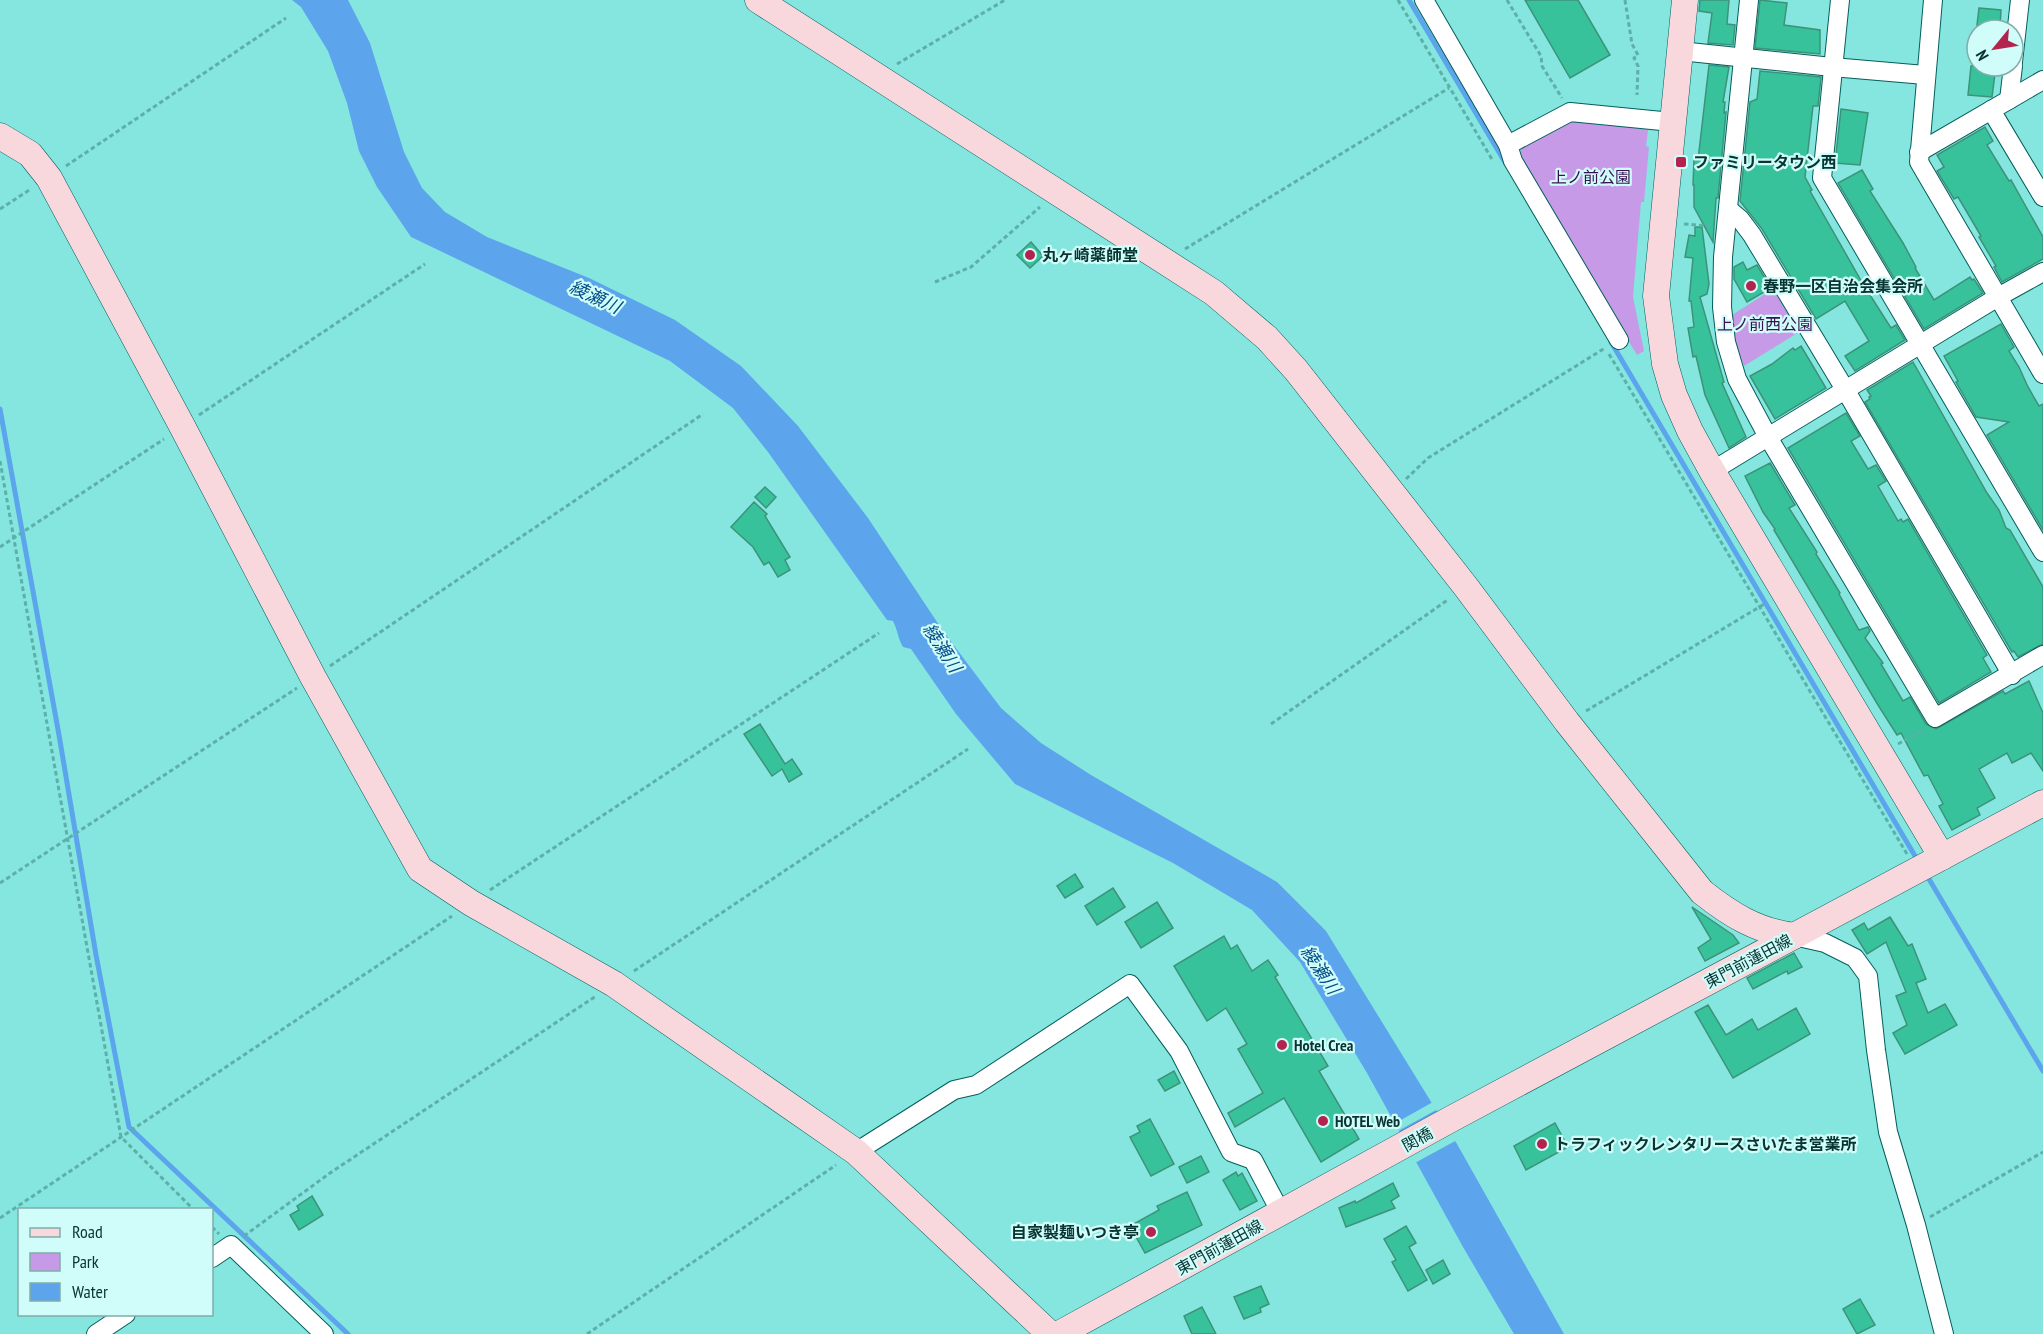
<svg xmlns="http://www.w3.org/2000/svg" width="2043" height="1334" font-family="'PT Sans Narrow','Noto Sans JP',sans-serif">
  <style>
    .green { fill: #c69ae7 }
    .water { fill: #5ca5ed }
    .pier { fill: #84e6df }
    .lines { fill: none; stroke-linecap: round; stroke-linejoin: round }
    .stream { stroke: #5ca5ed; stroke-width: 5 }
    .building { fill: #38c29c; stroke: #3d9379; stroke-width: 1.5 }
    .street-casing { stroke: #045e5b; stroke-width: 20 }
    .secondary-casing { stroke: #045e5b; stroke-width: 27 }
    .path { stroke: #5eafaa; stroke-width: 3; stroke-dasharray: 4.5 3; stroke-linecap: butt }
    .street { stroke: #fff; stroke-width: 18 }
    .secondary { stroke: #f8d8dd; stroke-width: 26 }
    .poi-dot { fill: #b4234e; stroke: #d0fdf9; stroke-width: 2 }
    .labels { text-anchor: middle; stroke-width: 4.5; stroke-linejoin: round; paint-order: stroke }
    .poi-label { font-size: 16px; font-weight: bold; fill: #083432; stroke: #d0fdf9; text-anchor: start }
    .park-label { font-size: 16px; fill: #3b1153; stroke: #d0fdf9 }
    .street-label { font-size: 16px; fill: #083432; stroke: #d0fdf9 }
    .water-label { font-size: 18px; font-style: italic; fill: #044d87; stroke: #d0fdf9 }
  </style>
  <rect width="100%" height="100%" fill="#84e6df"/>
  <g class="green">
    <path d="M1568,118L1584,123L1610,126L1611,123L1648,130L1646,146L1649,147L1644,202H1641L1633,297L1644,351L1637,355L1519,158L1521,149L1520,146Z"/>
    <path d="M1773,289L1799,332L1744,366L1735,341L1732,315Z"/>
  </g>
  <path class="water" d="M292,0H348L370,43L404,152L422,188L445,212L487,237L589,278L675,320L741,366L798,426L868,518L943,631L1001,708L1041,743L1091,775L1277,882L1326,931L1457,1144L1564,1334H1514L1463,1247L1367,1073L1300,962L1252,910L1173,863L1015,784L956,714L911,649L903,647C898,639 898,631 893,621L887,620L768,452L733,408L670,361L411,237L377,187L359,151L347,103L328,51L301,7Z"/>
  <g class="pier">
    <path d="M1433,1102L1438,1109L1396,1132L1392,1125Z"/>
    <path d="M1453,1133L1457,1140L1413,1164L1409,1156Z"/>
  </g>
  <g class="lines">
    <g class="stream">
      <path d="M1409,0L1506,164"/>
      <path d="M1611,342L1918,861"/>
      <path d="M0,409L59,735L96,955L129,1127L348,1334"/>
      <path d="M1926,874L2043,1071"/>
    </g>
  </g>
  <g class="building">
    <path d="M1525,0H1578L1610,55L1570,78Z"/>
    <path d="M1700,0H1729L1727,24L1735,25L1733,45L1708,43L1712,13L1699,11Z"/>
    <path d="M1760,0L1787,3L1784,25L1820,30V54L1755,48Z"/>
    <path d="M1979,8L2001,10L2000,27L1977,25Z"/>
    <path d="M1709,65L1729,67L1723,102H1725L1724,113L1726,112L1718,198H1716L1713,242L1694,207V185H1693L1694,160H1698Z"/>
    <path d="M1971,66H1996L1992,97L1968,95Z"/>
    <path d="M1760,71L1821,77L1818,106H1813L1805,177L1812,190L1810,191L1863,284L1891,328L1896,325L1905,340L1855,371L1845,356L1869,341L1845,301L1816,319L1762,229L1740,201L1750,102L1757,99Z"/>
    <path d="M1841,109L1868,113L1860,165L1835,163Z"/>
    <path d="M1985,127L1993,141L1987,145L2009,181L2011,180L2043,237V259L2002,282L1994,267L1996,266L1979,237L1981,236L1958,197L1954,199L1937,171L1944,167L1937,155Z"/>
    <path d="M1862,170L1873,189L1870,191L1903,243L1916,267L1915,268L1934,300L1970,277L1972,280L1974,279L1983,293L1924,329L1838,183Z"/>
    <path d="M1695,227H1702L1709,284L1707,294L1700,297L1724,382L1722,383L1746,437L1729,448L1705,395L1696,356L1693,357L1688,328L1694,327L1691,301H1689L1693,258L1685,257L1689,235L1695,236Z"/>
    <path d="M1031,242L1043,256L1030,268L1017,255Z"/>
    <path d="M1743,262L1747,270L1757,265L1771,288L1747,302L1734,279V267Z"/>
    <path d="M2001,324L2014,347L2009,351L2019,367L2028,387L2039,406L2043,404V530L1987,435L2009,422L1976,417L1956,382L1958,381L1944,356Z"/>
    <path d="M1801,346L1826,388L1775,419L1750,376L1772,364L1793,348L1795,350Z"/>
    <path d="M1913,362L1987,493L1999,510L2006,528L2010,530L2043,587V644L2018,657L2014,651L2012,652L1865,402L1870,399L1869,397L1871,396L1867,390Z"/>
    <path d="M1846,413L1860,436L1851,441L1868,469L1876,465L1886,481L1878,486L1898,521L1901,519L1903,522L1908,519L1987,655L1983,658L1991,672L1939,703L1788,448Z"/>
    <path d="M1770,463L1795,505L1789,508L1817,552L1816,554L1840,593L1839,594L1859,630L1868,627L1870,631L1865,638L1883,663L1881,664L1903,701L1910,697L1926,724L1936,729L2003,691L2005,694L2029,681L2043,713V771L2031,753L2012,763L2007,753L1979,769L1995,798L1977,808L1980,815L1952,830L1939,806L1943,804L1928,775L1924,776L1901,733L1897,735L1878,705L1774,530L1775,529L1763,512L1745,476Z"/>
    <path d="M765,487L776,497L766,508L755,497Z"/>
    <path d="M754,502L767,514L765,516L790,557L785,560L790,570L778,577L769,562L764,565L753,547L731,527Z"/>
    <path d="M760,724L785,764L792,759L802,774L789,782L782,769L772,776L744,734Z"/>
    <path d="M1075,874L1083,887L1065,898L1057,886Z"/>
    <path d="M1113,888L1125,907L1097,925L1085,906Z"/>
    <path d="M1157,902L1173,928L1141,948L1125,922Z"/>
    <path d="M1692,907L1733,935L1739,943L1705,961L1698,948L1711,939Z"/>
    <path d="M1890,917L1908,946L1912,944L1926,979L1916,983L1928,1013L1945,1004L1957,1025L1905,1054L1893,1033L1907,1025L1896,996L1906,992L1886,942L1867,954L1852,930L1864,923L1868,930Z"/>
    <path d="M1224,936L1231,949L1237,945L1252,971L1268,960L1278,975L1275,977L1328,1066L1319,1071L1359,1139L1321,1162L1284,1098L1235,1127L1228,1113L1263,1093L1238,1049L1247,1044L1226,1008L1207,1021L1174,966Z"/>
    <path d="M1794,953L1802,967L1788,974L1787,971L1753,989L1747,978Z"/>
    <path d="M1708,1005L1726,1035L1752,1019L1758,1030L1796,1008L1810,1034L1733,1078L1695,1012Z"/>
    <path d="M1174,1071L1180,1083L1165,1091L1158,1080Z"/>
    <path d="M1150,1119L1174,1164L1151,1176L1130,1137L1140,1132L1137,1126Z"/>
    <path d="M1555,1123L1568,1147L1526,1170L1514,1146Z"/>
    <path d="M1201,1156L1209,1172L1187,1183L1179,1167Z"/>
    <path d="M1236,1172L1238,1176L1242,1173L1257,1201L1240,1210L1223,1180Z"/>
    <path d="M1393,1183L1399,1196L1391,1201L1395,1208L1346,1227L1339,1208L1355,1201L1356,1203Z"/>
    <path d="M1187,1192L1202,1225L1145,1253L1130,1226L1159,1210L1157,1206Z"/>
    <path d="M312,1196L323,1215L299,1230L290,1215L299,1210L297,1206Z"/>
    <path d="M1406,1226L1416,1243L1409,1247L1427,1280L1408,1291L1392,1262L1396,1260L1384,1239Z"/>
    <path d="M1443,1260L1450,1274L1433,1284L1426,1270Z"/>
    <path d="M1261,1286L1269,1304L1260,1308L1261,1312L1244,1319L1234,1297Z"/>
    <path d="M1860,1299L1875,1325L1857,1334L1843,1309Z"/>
    <path d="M1202,1307L1216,1334H1192L1184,1316Z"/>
  </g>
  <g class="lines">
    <defs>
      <g id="street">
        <path d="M1424,0L1508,145L1513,161L1619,340"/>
        <path d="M1749,0L1723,257L1722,307L1726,342L1737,379L1768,437L1935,718L2043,655"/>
        <path d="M1840,0L1822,178L2043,552"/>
        <path d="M1933,0L1919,162L1998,297L2043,272"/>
        <path d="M1680,51L1832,67L1925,75"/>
        <path d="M2013,62L2020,0"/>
        <path d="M2009,100L2013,66"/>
        <path d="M1991,110L2043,197"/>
        <path d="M1508,145L1570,112L1672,122"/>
        <path d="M1919,152L2043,80"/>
        <path d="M1728,209L1740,219L1752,235L1846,391L2012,675"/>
        <path d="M1712,471L1998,297L2043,374"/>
        <path d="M1794,936L1825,943L1855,958L1868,976L1876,1050L1888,1132L1916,1225L1944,1334"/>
        <path d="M856,1152L954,1090L976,1085L1130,984L1179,1051L1231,1152L1253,1160L1281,1213"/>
        <path d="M212,1258L231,1245L324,1334"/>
        <path d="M96,1334L126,1314"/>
      </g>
      <g id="secondary">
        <path d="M758,0L1214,293L1267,338L1296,370L1466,587L1567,722L1702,892C1731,915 1757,931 1794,936"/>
        <path d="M1685,0L1656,296L1665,364L1674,395L1690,431L1712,471L1942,857"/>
        <path d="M0,136L30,154L49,178L182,426L313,677L420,869L471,903L614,984L856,1152L1050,1334"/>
        <path d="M1059,1334L1453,1118L2043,803"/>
      </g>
    </defs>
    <use href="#street" class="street-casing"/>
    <use href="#secondary" class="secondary-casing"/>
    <g class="path">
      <path d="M1398,0L1493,161"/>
      <path d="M1507,0L1541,56L1542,66L1562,98"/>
      <path d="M1625,0L1632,44L1638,55L1634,58L1638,66L1637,95"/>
      <path d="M897,64L1005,0"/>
      <path d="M66,166L286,18"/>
      <path d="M0,209L31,189"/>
      <path d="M1684,224L1710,226"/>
      <path d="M1185,249L1449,88"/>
      <path d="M935,282L971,267L1040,207"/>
      <path d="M1609,354L1907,854"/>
      <path d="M199,415L425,264"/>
      <path d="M0,461L121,1137L194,1210"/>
      <path d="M1406,479L1428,458L1605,348"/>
      <path d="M0,547L164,439"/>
      <path d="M330,666L703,414"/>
      <path d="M1586,711L1766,603"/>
      <path d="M1271,724L1449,599"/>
      <path d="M1898,744L1924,729"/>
      <path d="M0,883L297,688"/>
      <path d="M490,890L879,633"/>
      <path d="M634,971L968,749"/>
      <path d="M1930,1217L2043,1152"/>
      <path d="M0,1218L452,916"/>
      <path d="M212,1227L219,1234"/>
      <path d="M244,1236L330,1173L596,996"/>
      <path d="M587,1334L836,1165"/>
    </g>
    <use href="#street" class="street"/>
    <use href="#secondary" class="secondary"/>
  </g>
  <g class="poi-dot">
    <rect x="1675" y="156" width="12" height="12" rx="3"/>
    <circle cx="1030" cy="255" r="6"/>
    <circle cx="1751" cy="286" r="6"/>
    <circle cx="1282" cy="1045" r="6"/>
    <circle cx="1323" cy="1121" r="6"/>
    <circle cx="1542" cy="1144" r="6"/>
    <circle cx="1151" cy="1232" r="6"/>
  </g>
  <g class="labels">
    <g class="poi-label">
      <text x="1693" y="168">ファミリータウン西</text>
      <text x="1042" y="261">丸ヶ崎薬師堂</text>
      <text x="1763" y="292">春野一区自治会集会所</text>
      <text x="1294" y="1051">Hotel Crea</text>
      <text x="1335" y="1127">HOTEL Web</text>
      <text x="1554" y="1150">トラフィックレンタリースさいたま営業所</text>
      <text x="1139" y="1238" text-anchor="end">自家製麺いつき亭</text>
    </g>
    <g class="park-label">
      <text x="1591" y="183">上ノ前公園</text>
      <text x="1765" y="330">上ノ前西公園</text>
    </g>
    <g class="street-label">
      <text transform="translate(1748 961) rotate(-28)" y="6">東門前蓮田線</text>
      <text transform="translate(1417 1139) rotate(-29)" y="6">関橋</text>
      <text transform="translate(1219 1247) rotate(-29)" y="6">東門前蓮田線</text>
    </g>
    <g class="water-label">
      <text transform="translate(595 297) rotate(25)" y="6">綾瀬川</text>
      <text transform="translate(942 648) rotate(57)" y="6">綾瀬川</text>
      <text transform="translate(1320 970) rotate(56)" y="6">綾瀬川</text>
    </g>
  </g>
  <rect x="18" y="1208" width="195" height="108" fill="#d0fdf9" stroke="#80ada9" stroke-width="1.5"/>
  <rect x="30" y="1228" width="30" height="9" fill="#f8d8dd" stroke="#80ada9" stroke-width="1.5"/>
  <text x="72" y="1238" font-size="18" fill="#083432">Road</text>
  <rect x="30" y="1253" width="30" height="18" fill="#c69ae7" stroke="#80ada9" stroke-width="1.5"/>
  <text x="72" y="1268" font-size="18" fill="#083432">Park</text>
  <rect x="30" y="1283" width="30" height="18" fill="#5ca5ed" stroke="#80ada9" stroke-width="1.5"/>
  <text x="72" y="1298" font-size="18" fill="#083432">Water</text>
  <g transform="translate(1995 48) rotate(240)"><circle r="28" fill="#d0fdf9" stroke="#80ada9" stroke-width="1.5"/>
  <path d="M0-4.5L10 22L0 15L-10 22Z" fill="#b4234e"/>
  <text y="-9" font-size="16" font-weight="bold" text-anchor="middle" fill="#083432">N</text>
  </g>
</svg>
